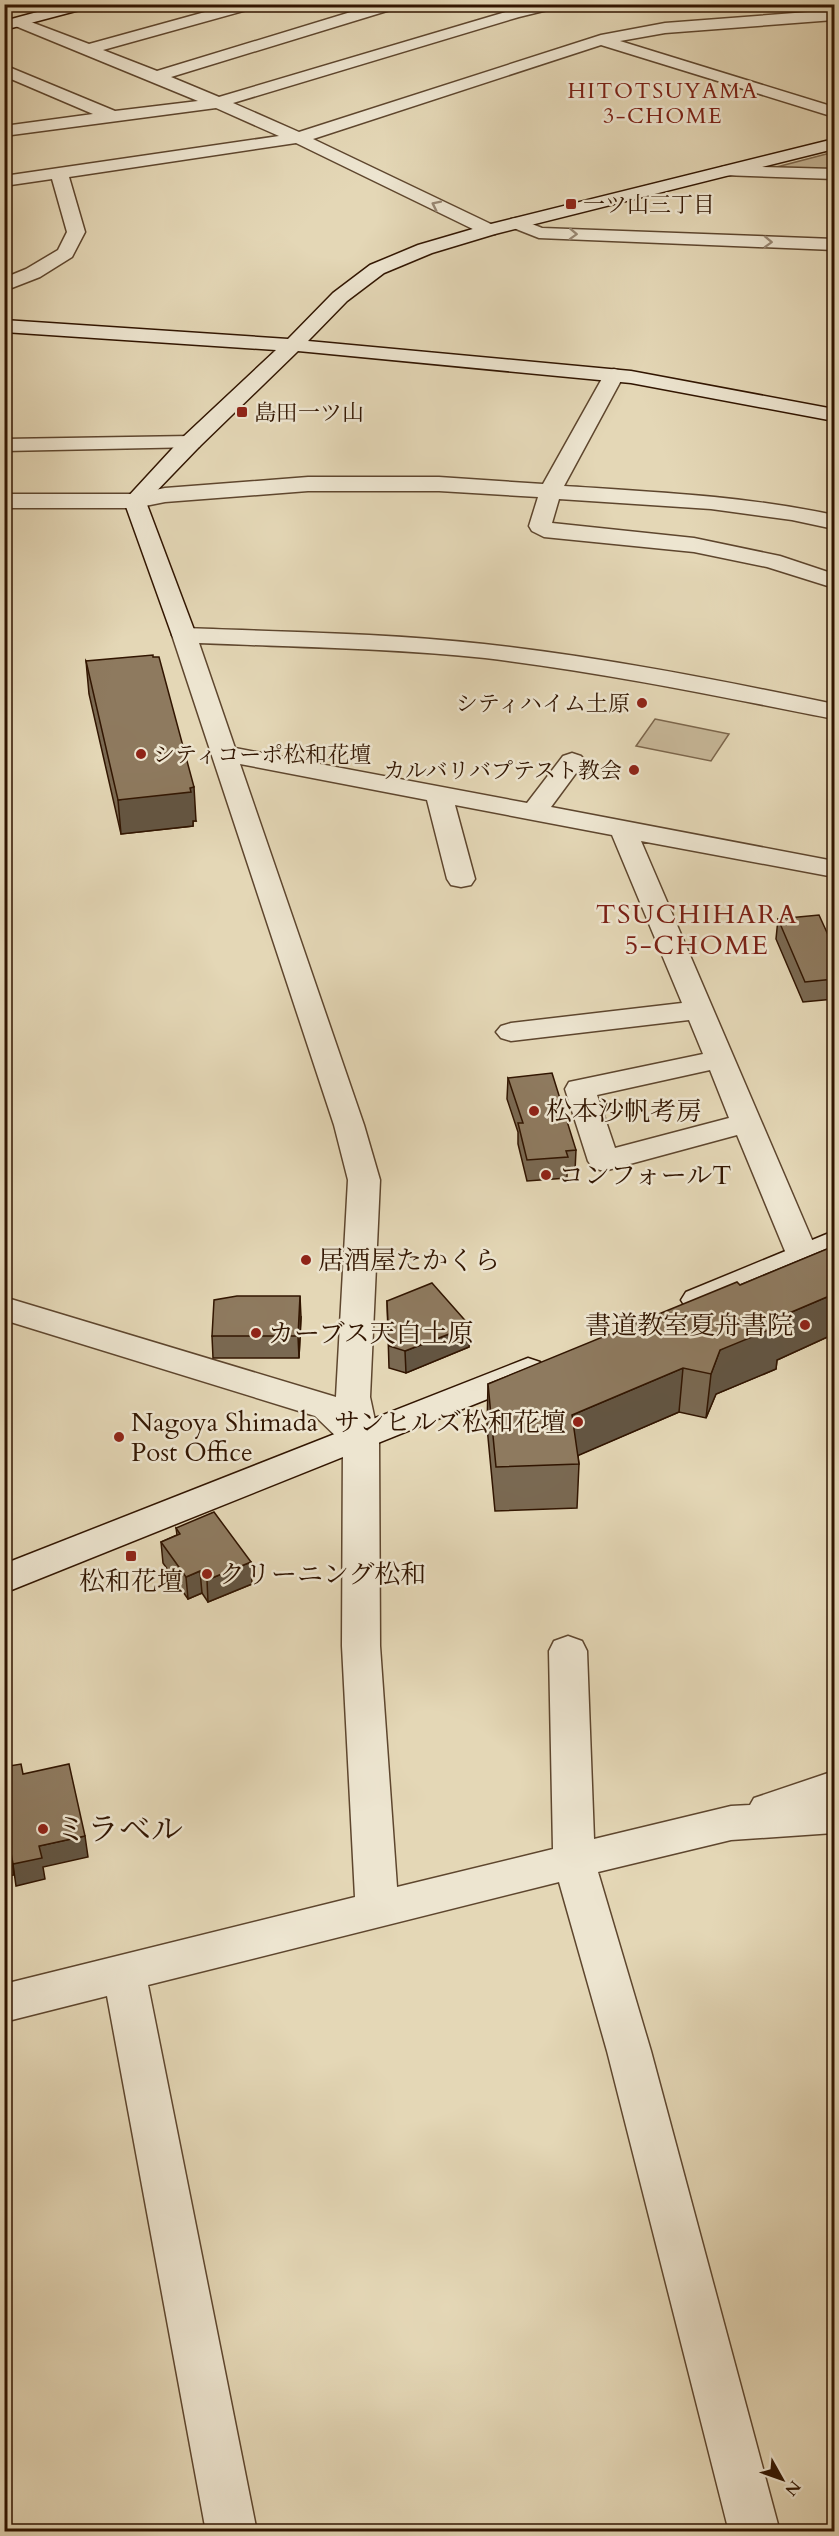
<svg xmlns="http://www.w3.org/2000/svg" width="839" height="2536" font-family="Cardo,'Noto Serif JP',serif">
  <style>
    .green { fill: #c6b697; stroke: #7c664c; stroke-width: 1.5 }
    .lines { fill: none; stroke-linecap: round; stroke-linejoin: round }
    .street-casing { stroke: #5e462e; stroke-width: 3 }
    .secondary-casing { stroke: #311501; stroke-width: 3 }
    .street { fill: #ede5d0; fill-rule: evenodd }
    .secondary { fill: #ede5d0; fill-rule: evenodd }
    .wall { fill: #7a6952; stroke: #311501; stroke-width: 1.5 }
    .shaded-wall { fill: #635542; stroke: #311501; stroke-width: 1.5 }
    .building { fill: #8e7a5f; stroke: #311501; stroke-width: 1.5 }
    .oneway { stroke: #988773 }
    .poi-dot { fill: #8f2418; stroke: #ede5d0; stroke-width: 2 }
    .labels { text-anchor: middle; stroke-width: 5; stroke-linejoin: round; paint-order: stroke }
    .far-neighbourhood-label { font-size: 22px; letter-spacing: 1.5px; fill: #7a1f14; stroke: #ede5d0 }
    .far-poi-label { font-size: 22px; fill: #311501; stroke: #ede5d0; text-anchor: start }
    .poi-label { font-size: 26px; fill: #311501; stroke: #ede5d0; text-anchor: start }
    .neighbourhood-label { font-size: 27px; letter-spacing: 1.5px; fill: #7a1f14; stroke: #ede5d0 }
    .near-poi-label { font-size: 32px; fill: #311501; stroke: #ede5d0; text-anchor: start }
  </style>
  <rect width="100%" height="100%" fill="#e4d7b6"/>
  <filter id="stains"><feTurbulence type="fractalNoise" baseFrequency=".00333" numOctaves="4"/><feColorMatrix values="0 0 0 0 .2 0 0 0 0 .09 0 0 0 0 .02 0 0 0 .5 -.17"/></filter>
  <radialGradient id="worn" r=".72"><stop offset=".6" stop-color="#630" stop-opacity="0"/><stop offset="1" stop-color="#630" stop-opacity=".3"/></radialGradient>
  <g class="green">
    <path d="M834,152V171H770L773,168Z"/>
    <path d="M655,719L729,734L711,761L636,746Z"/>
  </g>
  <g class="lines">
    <defs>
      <g id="street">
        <path d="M234,4H260L258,7L103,50L157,71L377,4H402L400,7L171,77L219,97L509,11L534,4H562L560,7L519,17L233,103L299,132L601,35L665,23L834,10V20L665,33L620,41L834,107V117L601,45L313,139L495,226L498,230L495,234H483L296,143L69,177L85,232L72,257L40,277L4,291V278L26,269L58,250L67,232L52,179L4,186V176L279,136L216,108L4,136V126L93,114L4,76V65L115,111L198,101L13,25L10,22L13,19H23L89,44Z"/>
        <path d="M728,166L834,169V179L722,175L719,171L722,167Z"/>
        <path d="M517,218L542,228L834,239V250L539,238L511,227L508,223L511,219Z"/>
        <path d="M614,369L621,371L624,375L564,486C655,492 745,496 834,515V529L792,520L711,509L559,499L552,523L694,538L780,556L834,574V588L767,567L694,552L544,537L532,531L529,526L538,497L439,491H308L165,502L135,508H4V494H135L165,488L308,477H439L543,484L604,375L607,371Z"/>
        <path d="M191,436L199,437L202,442L199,447L4,451V439Z"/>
        <path d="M184,628C284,632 385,633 484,644C602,657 719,680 834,704V719C718,696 602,672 485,658C390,648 294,647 199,643L235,748L527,803L563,756L572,753L581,756L585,761L551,807L834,861V877L641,841L819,1256L815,1264L803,1267L791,1264L787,1256L737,1135L604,1171L593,1168L588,1161L565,1089L569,1082L703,1054L689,1020L511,1041L501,1038L496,1032L501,1026L511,1023L682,1003L612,835L455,805L475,879L471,885L461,887L451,885L447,879L427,800L240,764L364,1125L380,1180L370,1397L379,1439L380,1646L397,1887L553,1849L549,1651L554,1641L568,1636L582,1641L587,1651L594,1839L731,1806L750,1805L754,1798L834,1771V1833L731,1840L598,1872L651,2051L780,2532H729L607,2051L559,1882L148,1985L257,2532H206L107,1996L4,2022V1984L355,1897L342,1646L343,1443L315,1416L4,1320V1297L336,1397L348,1180L334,1125L172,635L176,630ZM710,1070L729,1118L615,1148L597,1095Z"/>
      </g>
      <g id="secondary">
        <path d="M67,4H93L91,7L4,30V21Z"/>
        <path d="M820,4H834V11Z"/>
        <path d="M834,139V149L495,234L432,253L384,273L347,301L308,341L631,371L834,409V421L631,383L298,351L199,447L146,502L196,635L192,640L184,642L176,640L172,635L124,501L183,437L276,350L4,332V320L288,339L333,293L370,265L418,245L483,226Z"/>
        <path d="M834,1231V1254L710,1308L698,1311L686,1308L681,1300L686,1292Z"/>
        <path d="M528,1358L540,1362L545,1370L540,1378L4,1593V1564Z"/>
      </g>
    </defs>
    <use href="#street" class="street-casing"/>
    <use href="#secondary" class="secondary-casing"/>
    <use href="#street" class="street"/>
    <use href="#secondary" class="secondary"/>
  </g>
  <g class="wall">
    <path d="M86,661L196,821H193V826L121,834L89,694Z"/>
    <path d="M778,919L834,948V999L803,1002L776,939Z"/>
    <path d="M508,1078L576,1150L575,1171L567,1172V1178L527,1181L518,1144V1132L507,1099Z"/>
    <path d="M834,1246V1334L777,1360L776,1369L716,1394L706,1418L679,1412L578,1455L579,1464L577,1508L495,1511L487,1427L488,1384L740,1285Z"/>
    <path d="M387,1301L470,1326L469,1347L406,1373L389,1368Z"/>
    <path d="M301,1317L299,1358H213L212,1336Z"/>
    <path d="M176,1528L252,1584L208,1602L202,1593L188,1599L163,1563L161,1542L177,1535Z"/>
  </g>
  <g class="shaded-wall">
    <path d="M194,787L196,821H193V826L121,834L118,800Z"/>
    <path d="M834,1294V1334L777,1360L776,1369L716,1394L706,1418L711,1374L720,1350L775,1319Z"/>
    <path d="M300,1296L301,1317L299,1358L298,1336Z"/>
    <path d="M470,1326L469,1347L406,1373L405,1351Z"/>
    <path d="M683,1368L679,1412L570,1459L572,1415Z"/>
    <path d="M251,1562L252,1584L208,1602L207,1580Z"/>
    <path d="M200,1571L202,1593L188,1599L186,1577Z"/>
    <path d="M85,1836L88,1857L43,1867L45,1879L16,1886L13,1864L39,1846Z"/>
    <path d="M11,1853L14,1875L4,1877V1854Z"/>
  </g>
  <g class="building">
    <path d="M153,655V657H159L194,787L190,788L191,792L118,800L86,661Z"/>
    <path d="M819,915L834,948V979L805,982L778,919Z"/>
    <path d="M552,1073L576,1150L566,1151L568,1157L527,1160L518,1123H523L508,1078Z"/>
    <path d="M834,1246V1294L775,1319L781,1325L720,1350L711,1374L683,1368L572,1415L579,1464L496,1467L488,1384L737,1282L740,1285Z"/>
    <path d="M432,1283L470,1326L405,1351L389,1346L387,1301Z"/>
    <path d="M237,1296H300L298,1336H212L214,1300Z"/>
    <path d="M214,1512L251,1562L207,1580L200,1571L186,1577L161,1542L180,1534L176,1528Z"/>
    <path d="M21,1764L23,1774L69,1764L85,1836L39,1846L42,1858L13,1864L11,1853L4,1854V1767Z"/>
  </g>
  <defs><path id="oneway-chevron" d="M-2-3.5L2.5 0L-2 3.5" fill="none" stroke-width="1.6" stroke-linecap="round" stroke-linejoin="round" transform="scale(1.5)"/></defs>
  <g class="oneway">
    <use href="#oneway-chevron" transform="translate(436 205) rotate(-154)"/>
    <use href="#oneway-chevron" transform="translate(573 234) rotate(2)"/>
    <use href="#oneway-chevron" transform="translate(768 242) rotate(2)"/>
  </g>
  <g class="poi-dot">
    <rect x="565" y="198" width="12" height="12" rx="3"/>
    <rect x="236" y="406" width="12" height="12" rx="3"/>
    <circle cx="642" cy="703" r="6"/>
    <circle cx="141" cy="754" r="6"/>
    <circle cx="634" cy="770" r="6"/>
    <circle cx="534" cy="1111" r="6"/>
    <circle cx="546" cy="1175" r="6"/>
    <circle cx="306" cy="1260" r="6"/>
    <circle cx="805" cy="1325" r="6"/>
    <circle cx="256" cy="1333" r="6"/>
    <circle cx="578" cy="1422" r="6"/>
    <circle cx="119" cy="1437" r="6"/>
    <rect x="125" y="1550" width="12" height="12" rx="3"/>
    <circle cx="207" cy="1574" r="6"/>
    <circle cx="43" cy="1829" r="6"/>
  </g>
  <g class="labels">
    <g class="far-neighbourhood-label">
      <text x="663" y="98">HITOTSUYAMA<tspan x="663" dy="25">3-CHOME</tspan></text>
    </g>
    <g class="far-poi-label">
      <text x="583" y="212">一ツ山三丁目</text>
      <text x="254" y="420">島田一ツ山</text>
      <text x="630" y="711" text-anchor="end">シティハイム土原</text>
      <text x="153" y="762">シティコーポ松和花壇</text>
      <text x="622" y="778" text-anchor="end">カルバリバプテスト教会</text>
    </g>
    <g class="poi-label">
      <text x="546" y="1120">松本沙帆考房</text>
      <text x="558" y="1184">コンフォールT</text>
      <text x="318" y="1269">居酒屋たかくら</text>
      <text x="793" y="1334" text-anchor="end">書道教室夏舟書院</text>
      <text x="268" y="1342">カーブス天白土原</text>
      <text x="131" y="1431">Nagoya Shimada<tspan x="131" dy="30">Post Office</tspan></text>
      <text x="566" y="1431" text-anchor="end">サンヒルズ松和花壇</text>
      <text x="219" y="1583">クリーニング松和</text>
      <text x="131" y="1590" text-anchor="middle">松和花壇</text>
    </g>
    <g class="neighbourhood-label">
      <text x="697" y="923">TSUCHIHARA<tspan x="697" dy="31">5-CHOME</tspan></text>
    </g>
    <g class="near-poi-label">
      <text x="55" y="1840">ミラベル</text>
    </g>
  </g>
  <rect width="839" height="2536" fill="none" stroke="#e4d7b6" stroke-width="24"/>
  <rect x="6" y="6" width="827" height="2524" fill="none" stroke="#311501" stroke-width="3"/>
  <rect x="12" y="12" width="815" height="2512" fill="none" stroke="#311501" stroke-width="1.5"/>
  <g transform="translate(782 2479) rotate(130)" stroke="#ede5d0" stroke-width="4.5" paint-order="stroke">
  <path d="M0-4.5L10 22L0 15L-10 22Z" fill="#311501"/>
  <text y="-9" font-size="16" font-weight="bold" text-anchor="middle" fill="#311501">N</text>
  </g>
  <rect width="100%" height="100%" filter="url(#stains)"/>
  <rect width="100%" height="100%" fill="url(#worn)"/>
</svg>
